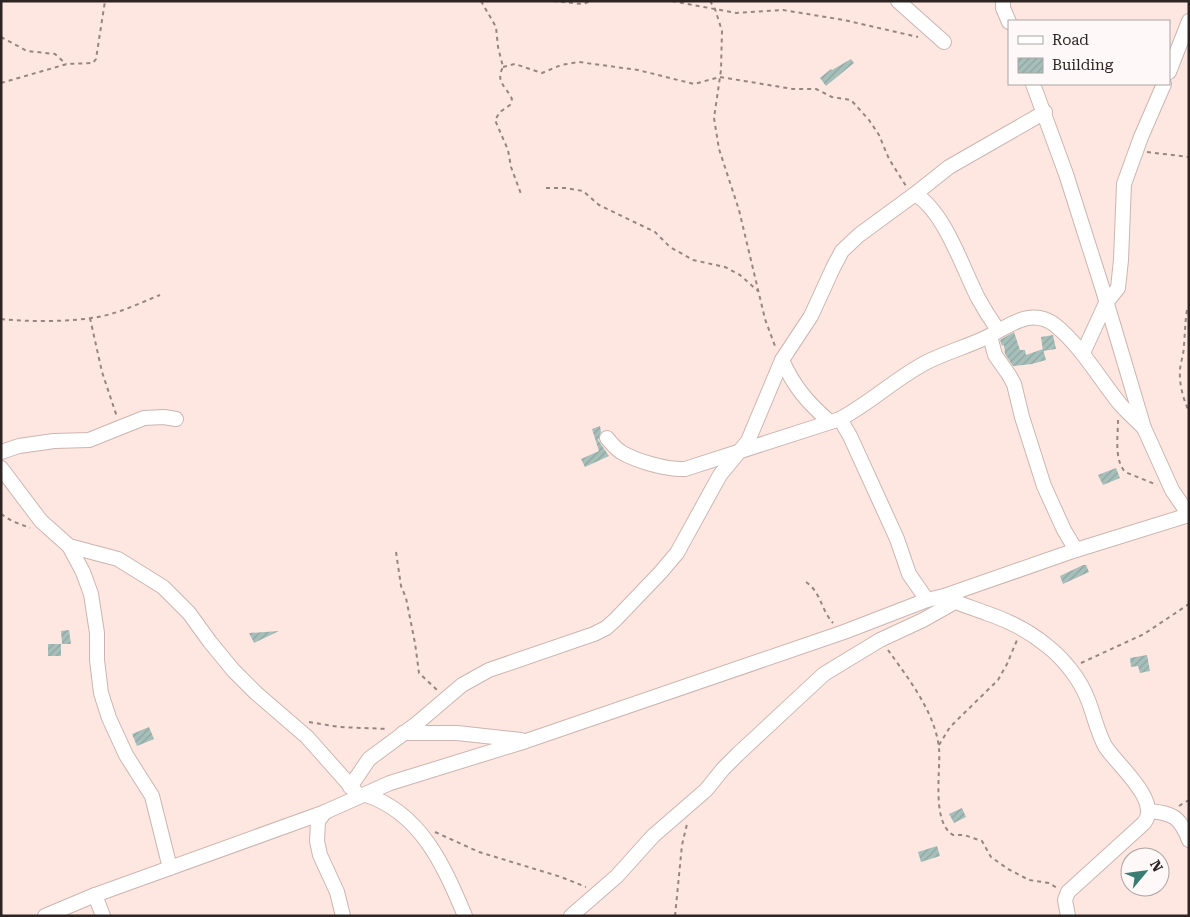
<svg xmlns="http://www.w3.org/2000/svg" width="1190" height="917" font-family="'Roboto Serif',serif">
  <style>
    .building { fill: url(#building-hatch) }
    .lines { fill: none; stroke-linecap: round; stroke-linejoin: round }
    .minor-casing { stroke: #ccb5b0; stroke-width: 16 }
    .path { stroke: #968682; stroke-width: 2; stroke-dasharray: 4 4; stroke-linecap: butt }
    .minor { stroke: #fff; stroke-width: 14 }
  </style>
  <defs>
    <pattern id="building-hatch" width="6" height="6" patternUnits="userSpaceOnUse" patternTransform="scale(1.25)"><rect width="6" height="6" fill="#a6bfba"/><path d="M-1 1l2-2M0 6l6-6M5 7l2-2" fill="none" stroke="#8fa4a0"/></pattern>
  </defs>
  <rect width="100%" height="100%" fill="#ffe7e1"/>
  <g class="building">
    <path d="M851,59L854,63L826,86L820,78L831,69L832,70Z"/>
    <path d="M1014,332L1020,350H1025L1026,355L1043,349L1046,360L1032,364L1013,366L1005,354L1004,345L1002,346L1000,340Z"/>
    <path d="M1053,335L1056,349L1043,351L1041,337Z"/>
    <path d="M600,426L601,432L598,440L609,456L585,467L581,459L599,451L592,429Z"/>
    <path d="M1116,468L1120,478L1103,485L1098,475Z"/>
    <path d="M1083,565H1086L1089,572L1063,584L1060,576Z"/>
    <path d="M69,630L71,644H62L61,631Z"/>
    <path d="M279,631L254,643L249,633Z"/>
    <rect x="48" y="644" width="13" height="12"/>
    <path d="M1147,655L1150,671L1140,673L1138,666L1131,667L1130,658Z"/>
    <path d="M149,727L154,739L137,746L132,734Z"/>
    <path d="M962,808L966,817L954,823L949,814Z"/>
    <path d="M937,846L940,856L921,862L918,852Z"/>
  </g>
  <g class="lines">
    <defs>
      <g id="minor">
        <path d="M898,1L944,42"/>
        <path d="M1003,1V8L1009,22"/>
        <path d="M1169,72L1189,21"/>
        <path d="M1033,84L1066,174L1102,287L1144,428L1172,490L1189,515"/>
        <path d="M915,194C945,212 962,267 978,298C984,309 991,320 998,330"/>
        <path d="M990,336L995,355L1009,375L1014,384L1022,417L1044,486L1064,530L1076,550"/>
        <path d="M1083,353L1106,303L1118,288L1121,260L1124,184L1141,137L1164,84"/>
        <path d="M782,360C794,387 808,403 830,422"/>
        <path d="M840,419L850,436L897,539L909,574L927,600"/>
        <path d="M607,438C611,443 615,448 621,452C636,461 667,470 685,469L840,419C870,403 895,379 925,363C944,353 966,347 985,338C1007,328 1030,306 1055,325C1082,347 1098,377 1120,404C1127,412 1136,420 1144,428"/>
        <path d="M1,452L19,446L54,441L89,440L144,418L164,417L176,419"/>
        <path d="M1,468L41,521L69,546L118,559L163,587L189,613L210,642L233,670L256,693L307,737L355,791"/>
        <path d="M69,546L83,572L91,594L97,633V660L101,693L109,718L126,755L152,796L170,868"/>
        <path d="M947,598C959,604 973,608 986,613C1007,620 1029,631 1046,645C1064,659 1080,679 1088,700C1094,715 1097,731 1105,746C1116,764 1162,801 1144,823L1068,892L1065,900L1068,916"/>
        <path d="M403,733H457L521,740"/>
        <path d="M350,787L369,759L415,725L462,685L489,670L594,634L606,628L615,620L660,573L677,553L720,475L748,441L782,360L811,316L833,268L842,251L859,235L915,194L949,167L1045,112"/>
        <path d="M366,795C421,813 444,866 465,916"/>
        <path d="M1149,811C1173,813 1180,817 1189,840"/>
        <path d="M325,812L318,821L317,841L320,855L337,892L343,916"/>
        <path d="M95,895L103,916"/>
        <path d="M45,916L95,895L325,812L390,783L526,741L844,632L927,600L944,596L1076,550L1189,515"/>
        <path d="M571,916L617,876L653,836L706,790L723,769L738,754L824,674L880,640L923,620L955,602"/>
      </g>
    </defs>
    <use href="#minor" class="minor-casing"/>
    <g class="path">
      <path d="M481,1L496,27L498,47L503,67C495,82 506,86 512,99L510,105L500,112L495,120L508,150L511,167L521,194"/>
      <path d="M553,1L583,4L591,1"/>
      <path d="M672,1L736,13L783,10L844,20L918,37"/>
      <path d="M710,1L715,9L722,31L721,70L714,118L719,149L739,210L765,319L775,346"/>
      <path d="M1,37L27,51L55,54L66,64"/>
      <path d="M503,67L515,64L542,73L561,65L579,62L638,70L694,84L720,77L793,89H816L832,97L851,100L869,120L879,135L889,159L906,186"/>
      <path d="M1,83L67,64L93,63L96,59L105,1"/>
      <path d="M1147,152L1189,157"/>
      <path d="M546,188H565L583,191L599,205L655,232L670,247L693,260L725,267L740,275L758,291"/>
      <path d="M1187,310C1185,322 1185,333 1184,345C1184,353 1181,361 1180,369C1179,384 1183,398 1189,412"/>
      <path d="M90,318L102,372L117,417"/>
      <path d="M1,319C29,322 71,322 98,317C120,313 140,303 160,295"/>
      <path d="M1118,420C1118,437 1114,459 1125,472L1157,485"/>
      <path d="M1,514L12,521L30,528"/>
      <path d="M396,552L401,586L406,598L415,643L419,673L438,691"/>
      <path d="M806,582C821,592 821,610 833,623"/>
      <path d="M888,650C908,678 935,712 939,748C941,770 931,822 953,835H964L982,841L991,857L1008,869L1029,880L1049,883L1057,888"/>
      <path d="M1081,663L1144,634L1189,604"/>
      <path d="M309,722L339,727L388,729"/>
      <path d="M939,745L950,727L998,680L1007,664L1017,640"/>
      <path d="M1179,806L1189,800"/>
      <path d="M435,832L479,852L561,877L586,887"/>
      <path d="M675,916L682,845L687,824"/>
    </g>
    <use href="#minor" class="minor"/>
  </g>
  <rect width="1190" height="917" fill="none" stroke="#2d2523" stroke-width="5"/>
  <rect x="1008" y="20" width="162" height="65" fill="#fef9f8" stroke="#aaa4a3"/>
  <rect x="1018" y="36" width="25" height="8" fill="#ffffff" stroke="#aaa4a3"/>
  <text x="1052" y="45" font-size="15" fill="#2d2523">Road</text>
  <rect x="1018" y="58" width="25" height="15" fill="url(#building-hatch)" stroke="#aaa4a3"/>
  <text x="1052" y="70" font-size="15" fill="#2d2523">Building</text>
  <g transform="translate(1145 872) rotate(61)"><circle r="24" fill="#fef9f8" stroke="#aaa4a3"/>
  <path d="M0-4L9 19L0 12L-9 19Z" fill="#3a7e73"/>
  <text y="-8" font-size="14" font-weight="bold" text-anchor="middle" fill="#2d2523">N</text>
  </g>
</svg>
